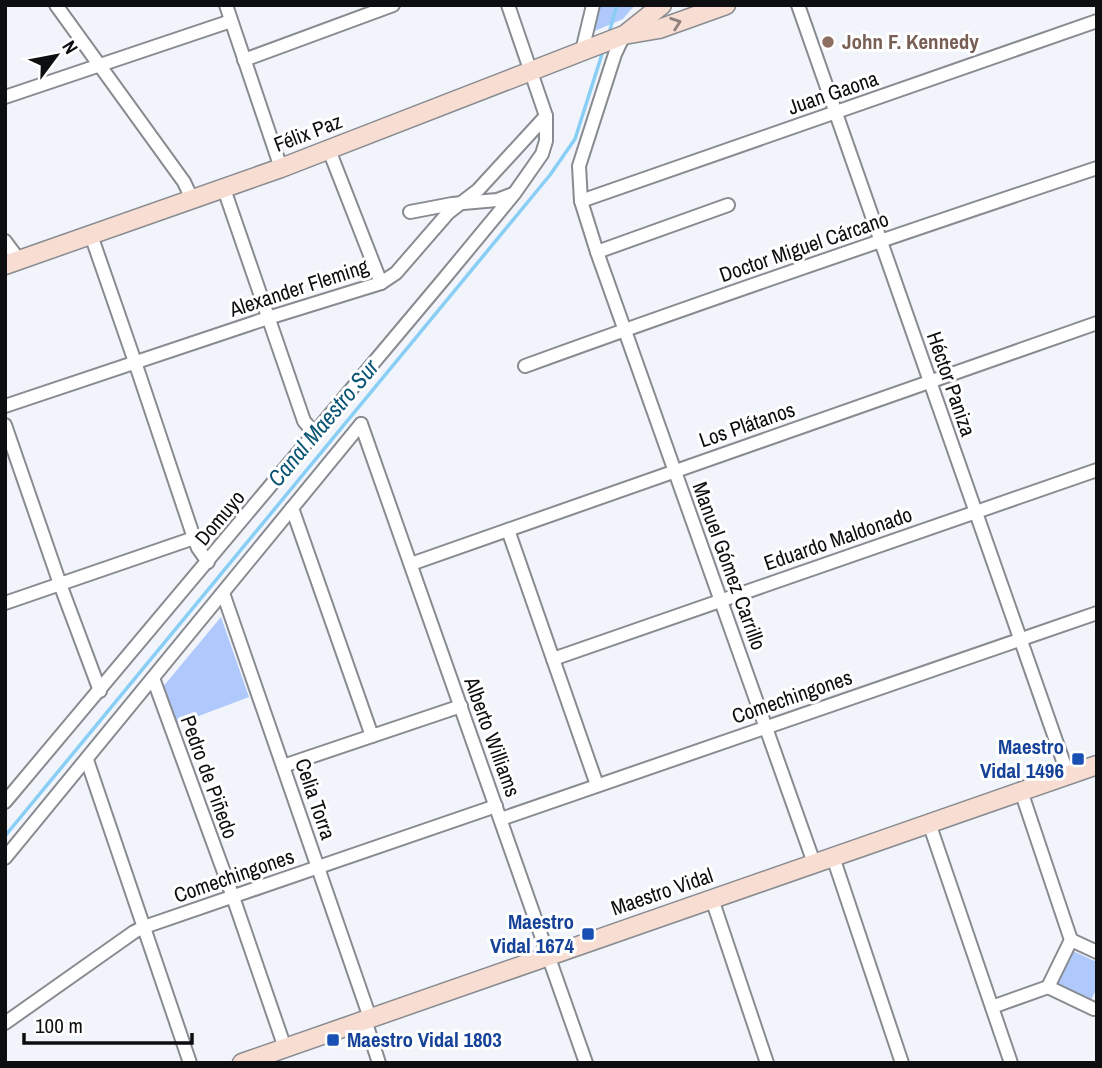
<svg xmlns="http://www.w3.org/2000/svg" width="1102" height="1068" font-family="'Archivo Narrow',sans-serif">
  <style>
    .green { fill: #b0c9fd }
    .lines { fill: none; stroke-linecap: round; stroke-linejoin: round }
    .stream { stroke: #89cef4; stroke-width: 3.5 }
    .street-casing { stroke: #888b90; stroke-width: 16 }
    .secondary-casing { stroke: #888b90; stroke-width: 21 }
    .street { stroke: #fff; stroke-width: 12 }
    .secondary { stroke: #f8ddd3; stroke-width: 18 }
    .oneway { stroke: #8e807b }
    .education-dot { fill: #8d6e63; stroke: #fff; stroke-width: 2.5 }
    .transit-dot { fill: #1a4fb4; stroke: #fff; stroke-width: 2.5 }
    .labels { text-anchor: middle; stroke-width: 6; stroke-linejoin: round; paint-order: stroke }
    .education-label { font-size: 21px; font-weight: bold; fill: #785e54; stroke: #fff; text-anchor: start }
    .street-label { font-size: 21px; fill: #0d0e0f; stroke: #fff }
    .transit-label { font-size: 21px; font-weight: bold; fill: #164399; stroke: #fff; text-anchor: end }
    .water-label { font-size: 23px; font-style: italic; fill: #0a5474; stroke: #fff }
  </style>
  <rect width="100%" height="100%" fill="#f1f4fa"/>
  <g class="green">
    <path d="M598,5H635L623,19L590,33Z"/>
    <path d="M221,617L249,697L175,725L162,688Z"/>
    <path d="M1073,951L1097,962V988L1091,1000L1057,985Z"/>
  </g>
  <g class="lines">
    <g class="stream">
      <path d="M609,33L617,5"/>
      <path d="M5,836L550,175L575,139L603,51"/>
    </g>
    <defs>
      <g id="street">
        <path d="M56,5L184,182L192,199"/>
        <path d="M226,5L281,168"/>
        <path d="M798,5L1068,775"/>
        <path d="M624,35L615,54L579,166L581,201L597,252L814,863"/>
        <path d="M582,51L593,5"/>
        <path d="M244,60L393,5"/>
        <path d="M5,97L231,21"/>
        <path d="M329,150L381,283"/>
        <path d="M224,189L304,421L315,434"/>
        <path d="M581,201L1097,21"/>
        <path d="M410,212L452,204L497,200L513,194"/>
        <path d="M91,235L135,362L194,538L198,548L208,562"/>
        <path d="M5,241L19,260"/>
        <path d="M597,252L728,205"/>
        <path d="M525,366C715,297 905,232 1097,168"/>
        <path d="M5,406L268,318L381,283L396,273L448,213L478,190L546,116"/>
        <path d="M361,424L586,1063"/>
        <path d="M5,425L60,584L100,691"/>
        <path d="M292,508L372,736"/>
        <path d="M508,530L597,785"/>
        <path d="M411,564L1097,323"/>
        <path d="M223,593L370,1018"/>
        <path d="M5,603L194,538"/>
        <path d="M553,659L1097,470"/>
        <path d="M153,678L233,897L285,1048"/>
        <path d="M87,760L190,1063"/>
        <path d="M283,766L461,706"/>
        <path d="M1021,791L1071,940L1048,987L1094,1009"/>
        <path d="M5,802L443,280L514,194L542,154L546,141V116L508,5"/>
        <path d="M501,819L1097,613"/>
        <path d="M929,823L1011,1063"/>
        <path d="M833,857L902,1063"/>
        <path d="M5,858L361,424"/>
        <path d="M712,899L767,1063"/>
        <path d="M1071,940L1097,952"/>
        <path d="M992,1007L1048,987"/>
        <path d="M365,1020L379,1063"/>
        <path d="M5,1023L134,932L144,927L496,806"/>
      </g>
      <g id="secondary">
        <path d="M627,33L662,5"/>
        <path d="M5,265L281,168L624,35L659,29L726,5"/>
        <path d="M242,1063L1097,765"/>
      </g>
    </defs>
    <use href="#street" class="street-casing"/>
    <use href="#secondary" class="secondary-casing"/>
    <use href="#street" class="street"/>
    <use href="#secondary" class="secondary"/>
  </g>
  <defs><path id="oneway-chevron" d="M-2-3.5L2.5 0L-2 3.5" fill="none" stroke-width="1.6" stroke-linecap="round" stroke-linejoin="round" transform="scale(1.75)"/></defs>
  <use class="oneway" href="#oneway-chevron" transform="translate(676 23) rotate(-19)"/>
  <circle class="education-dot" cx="828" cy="42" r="7"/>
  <g class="transit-dot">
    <rect x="1071" y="752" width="14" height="14" rx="3.5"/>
    <rect x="581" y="927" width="14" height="14" rx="3.5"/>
    <rect x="326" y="1033" width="14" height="14" rx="3.5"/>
  </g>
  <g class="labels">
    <g class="education-label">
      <text x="842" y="49">John F. Kennedy</text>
    </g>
    <g class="street-label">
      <text transform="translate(833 93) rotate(-19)" y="7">Juan Gaona</text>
      <text transform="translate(308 133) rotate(-21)" y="7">Félix Paz</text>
      <text transform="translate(804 247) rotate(-19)" y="7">Doctor Miguel Cárcano</text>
      <text transform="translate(299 288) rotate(-18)" y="7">Alexander Fleming</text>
      <text transform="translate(951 384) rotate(71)" y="7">Héctor Paniza</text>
      <text transform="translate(747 425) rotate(-19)" y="7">Los Plátanos</text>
      <text transform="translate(220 518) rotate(-50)" y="7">Domuyo</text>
      <text transform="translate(838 539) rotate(-19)" y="7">Eduardo Maldonado</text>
      <text transform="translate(729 566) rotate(70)" y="7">Manuel Gómez Carrillo</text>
      <text transform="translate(792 697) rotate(-19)" y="7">Comechingones</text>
      <text transform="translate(492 737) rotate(70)" y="7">Alberto Williams</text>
      <text transform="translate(209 777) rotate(70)" y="7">Pedro de Piñedo</text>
      <text transform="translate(315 799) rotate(71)" y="7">Celia Torra</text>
      <text transform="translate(234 876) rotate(-19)" y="7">Comechingones</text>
      <text transform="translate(662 892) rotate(-19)" y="7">Maestro Vidal</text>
    </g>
    <g class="transit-label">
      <text x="1064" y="754">Maestro<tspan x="1064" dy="24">Vidal 1496</tspan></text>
      <text x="574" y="929">Maestro<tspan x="574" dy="24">Vidal 1674</tspan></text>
      <text x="347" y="1047" text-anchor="start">Maestro Vidal 1803</text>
    </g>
    <g class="water-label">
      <text transform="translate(323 423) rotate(-50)" y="8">Canal Maestro Sur</text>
    </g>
  </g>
  <rect width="1102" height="1068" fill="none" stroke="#0d0e0f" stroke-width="14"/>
  <g transform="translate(56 56) rotate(58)" stroke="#ffffff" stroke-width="5" paint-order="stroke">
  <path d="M0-5L12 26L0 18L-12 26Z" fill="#0d0e0f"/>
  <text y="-10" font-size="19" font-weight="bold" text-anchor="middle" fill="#0d0e0f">N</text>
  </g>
  <path d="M24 1033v10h168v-10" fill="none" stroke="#0d0e0f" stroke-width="3.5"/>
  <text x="35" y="1033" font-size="21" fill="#0d0e0f" stroke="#ffffff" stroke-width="5" paint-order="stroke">100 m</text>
</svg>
